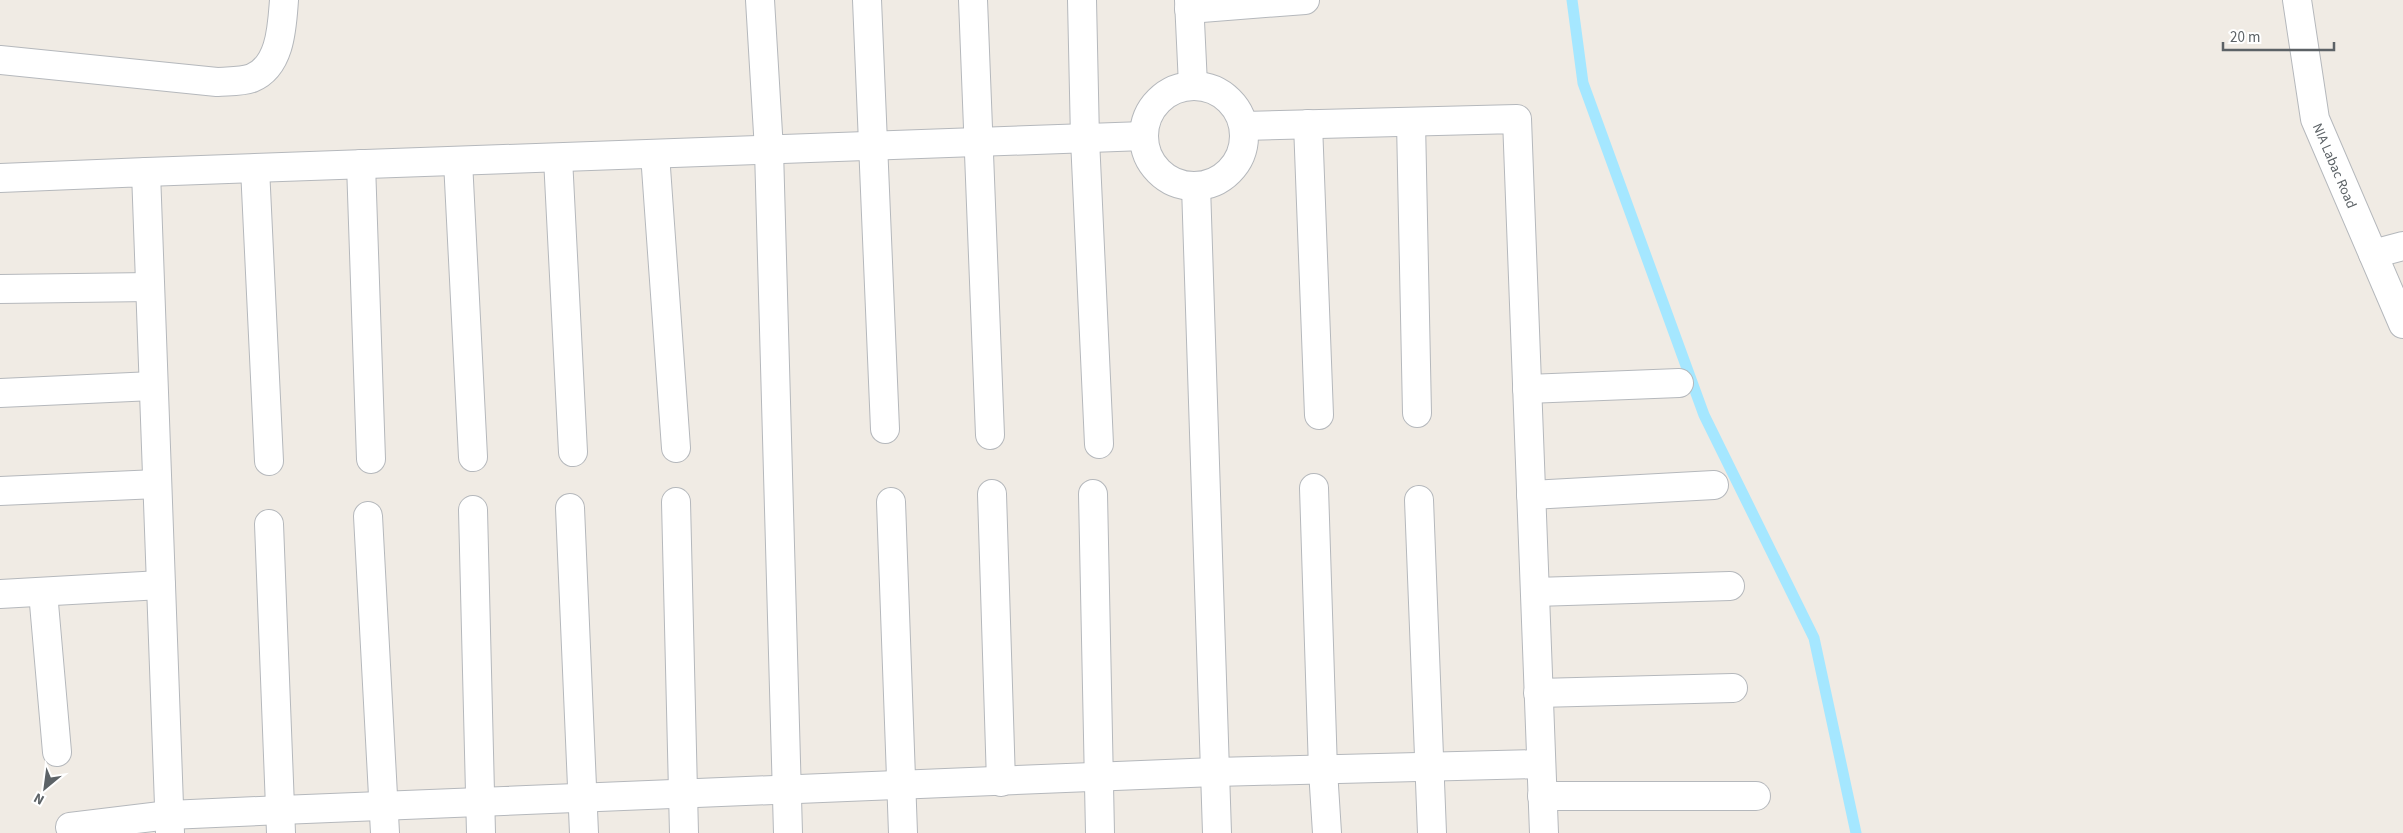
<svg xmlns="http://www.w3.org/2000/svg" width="2403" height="833" font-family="'Source Sans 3',sans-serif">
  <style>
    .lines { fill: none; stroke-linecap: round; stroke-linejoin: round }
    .stream { stroke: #a5e7ff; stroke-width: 11 }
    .minor-casing { stroke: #b5b8bc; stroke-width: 30 }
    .minor { stroke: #fff; stroke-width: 28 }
    .labels { text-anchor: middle; stroke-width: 5; stroke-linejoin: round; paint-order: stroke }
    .street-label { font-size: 14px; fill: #5c6266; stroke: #fff }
  </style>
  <rect width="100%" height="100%" fill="#f0ebe4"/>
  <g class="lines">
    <path class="stream" d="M1572,0L1583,83L1704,415L1814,638L1856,833"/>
    <defs>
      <g id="minor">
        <path d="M760,0L769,150L788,833"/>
        <path d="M867,0L885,429"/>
        <path d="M973,0L990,435"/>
        <path d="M1082,0L1085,139L1099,444"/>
        <path d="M1189,0L1193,85"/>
        <path id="s1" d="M2297,0L2315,119L2403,324"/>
        <path d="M1189,9L1305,0"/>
        <path d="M0,60L217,82C227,81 242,82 252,78C281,66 282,26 284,0"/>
        <circle cx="1194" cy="136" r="50"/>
        <path d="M1411,122L1417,413"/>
        <path d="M1308,124L1319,415"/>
        <path d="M1244,126L1517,119L1544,833"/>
        <path d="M655,154L676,448"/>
        <path d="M558,158L573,452"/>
        <path d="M458,161L473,457"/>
        <path d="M361,164L371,459"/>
        <path d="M255,168L269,461"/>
        <path d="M146,172L1144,136"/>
        <path d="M0,178L146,172L170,833"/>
        <path d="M1196,186L1217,833"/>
        <path d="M2373,254L2403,246"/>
        <path d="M0,289L150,287"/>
        <path d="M1527,389L1679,383"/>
        <path d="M0,393L153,386"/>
        <path d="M1314,488L1323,770L1327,833"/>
        <path d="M0,491L157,484"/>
        <path d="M992,494L1001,782"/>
        <path d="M1093,494L1100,833"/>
        <path d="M1531,495L1714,485"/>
        <path d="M1419,500L1432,833"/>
        <path d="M676,502L684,833"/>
        <path d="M891,502L903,833"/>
        <path d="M570,508L584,833"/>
        <path d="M473,510L481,833"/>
        <path d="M368,516L385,833"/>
        <path d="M269,524L281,833"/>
        <path d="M43,592L57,752"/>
        <path d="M1535,592L1730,586"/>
        <path d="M0,594L161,585"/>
        <path d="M1538,693L1733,688"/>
        <path d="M1542,796H1756"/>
        <path d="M70,827L169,815L281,810L1215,772L1541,764"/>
      </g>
    </defs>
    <use href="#minor" class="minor-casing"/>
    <use href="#minor" class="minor"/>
  </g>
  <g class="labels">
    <g class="street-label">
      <text dy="5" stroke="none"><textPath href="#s1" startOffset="171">NIA Labac Road</textPath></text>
    </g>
  </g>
  <g transform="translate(45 788) rotate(209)" stroke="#ffffff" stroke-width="4" paint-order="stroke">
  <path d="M0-4L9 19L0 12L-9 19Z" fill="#5c6266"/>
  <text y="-8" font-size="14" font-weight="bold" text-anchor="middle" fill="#5c6266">N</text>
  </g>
  <path d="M2223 42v8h111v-8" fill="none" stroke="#5c6266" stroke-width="2.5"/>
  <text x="2230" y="42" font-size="15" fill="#5c6266" stroke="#ffffff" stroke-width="4" paint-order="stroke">20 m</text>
</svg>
